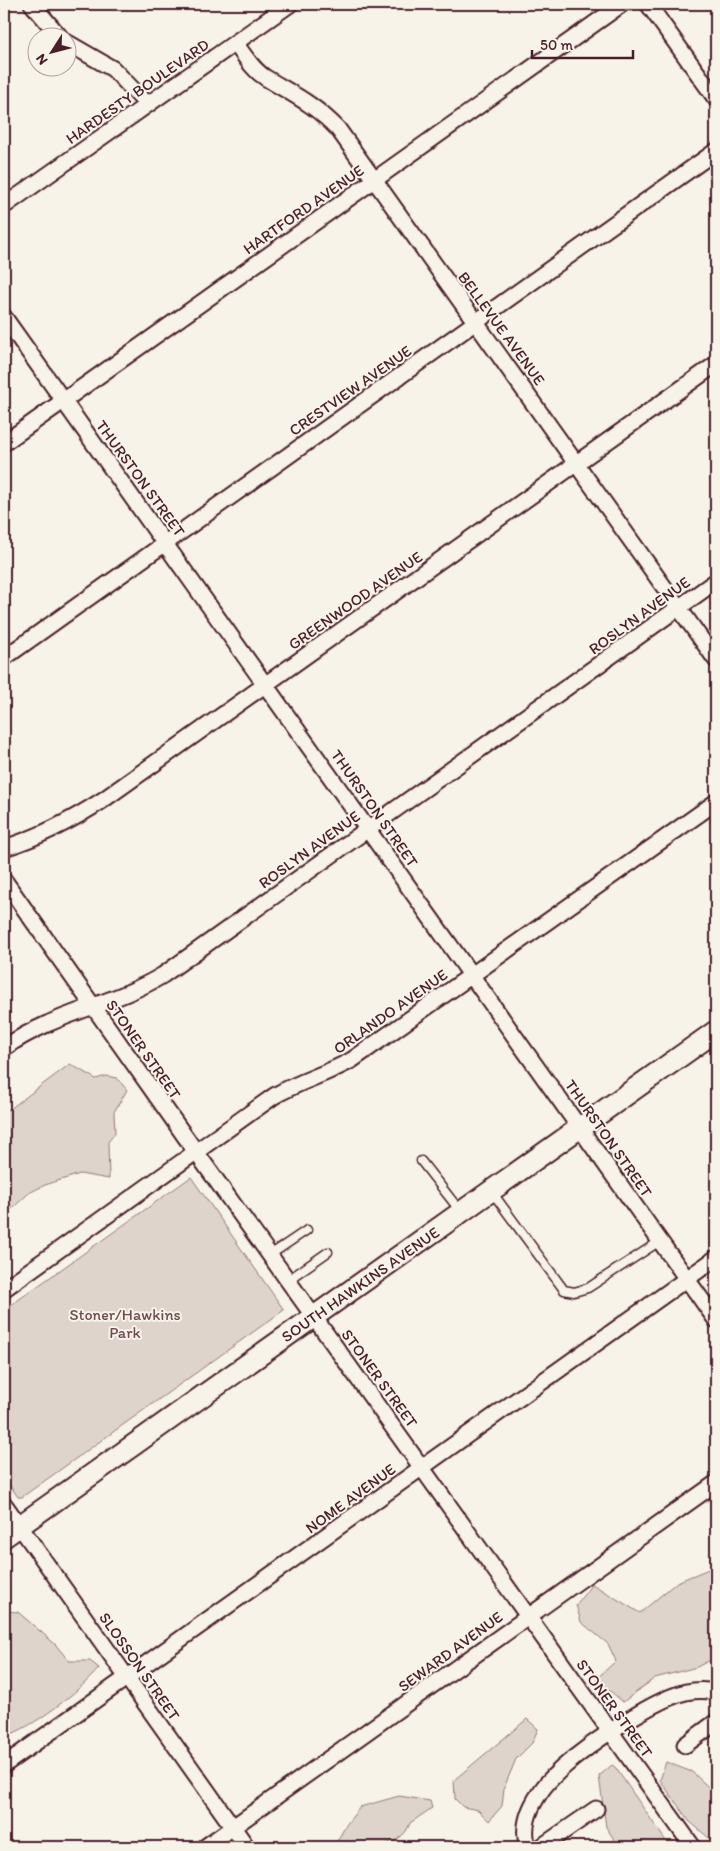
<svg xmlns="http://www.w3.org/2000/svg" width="720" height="1851" font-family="Itim,sans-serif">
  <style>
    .green { fill: #ded4cc; stroke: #947a7c }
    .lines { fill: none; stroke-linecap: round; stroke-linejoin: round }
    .lane-casing { stroke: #4a1f2b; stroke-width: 11 }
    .street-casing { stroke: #4a1f2b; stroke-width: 19 }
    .secondary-casing { stroke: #4a1f2b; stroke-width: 24 }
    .lane { stroke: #f7f3e8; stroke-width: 8 }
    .street { stroke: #f7f3e8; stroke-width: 15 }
    .secondary { stroke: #f7f3e8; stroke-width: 20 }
    .labels { text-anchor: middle; stroke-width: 4; stroke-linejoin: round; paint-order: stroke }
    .street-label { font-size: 16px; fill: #4a1f2b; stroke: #f7f3e8 }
    .park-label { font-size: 16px; fill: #6f4c53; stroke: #f7f3e8 }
  </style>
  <rect width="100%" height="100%" fill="#f7f3e8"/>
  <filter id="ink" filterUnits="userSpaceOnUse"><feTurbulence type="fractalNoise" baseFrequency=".02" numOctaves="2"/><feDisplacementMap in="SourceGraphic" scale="10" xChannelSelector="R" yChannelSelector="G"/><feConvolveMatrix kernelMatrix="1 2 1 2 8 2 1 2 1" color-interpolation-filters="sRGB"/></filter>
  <g filter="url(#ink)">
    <g class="green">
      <path d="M70,1064L96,1079L106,1076L117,1078L127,1090L114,1112L115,1133L108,1142L109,1179L80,1174L45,1185L29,1193L4,1216V1109H10Z"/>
      <path d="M191,1177L284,1310L22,1497H18L4,1478V1310Z"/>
      <path d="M716,1566V1657L697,1667L655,1678L623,1702L596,1679L616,1661L608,1644L581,1622L576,1605L592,1584L640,1613L677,1582Z"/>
      <path d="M4,1611L18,1612L55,1644L69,1661H90L99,1668C81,1690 31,1730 4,1736Z"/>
      <path d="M527,1719L538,1729L532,1743L516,1759L504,1788L502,1806L489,1821L478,1810L463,1807L455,1799L454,1780Z"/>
      <path d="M666,1762L692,1772L716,1794V1844L689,1821L660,1780Z"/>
      <path d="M612,1765L615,1767L670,1847H619L606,1827L599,1776Z"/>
      <path d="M399,1796L430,1801L432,1808L410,1823C401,1851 361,1847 334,1847L346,1825L360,1807Z"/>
    </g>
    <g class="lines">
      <defs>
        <g id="lane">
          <path d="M421,1161L461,1212"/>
          <path d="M492,1192L564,1290L574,1292L588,1288L660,1241"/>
          <path d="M270,1255L307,1230"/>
          <path d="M288,1280L328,1252"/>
        </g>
        <g id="street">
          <path d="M32,4L61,38"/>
          <path d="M648,4L716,99"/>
          <path d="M68,43L113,69L147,104"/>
          <path d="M235,43C244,55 253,70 266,78C294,95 314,104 338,129L716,660"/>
          <path d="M4,206L290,4"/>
          <path d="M4,317L716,1320"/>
          <path d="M4,443L622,4"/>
          <path d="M4,658L716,151"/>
          <path d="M4,848C40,837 71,821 103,800L716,364"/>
          <path d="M4,880L196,1152L693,1847"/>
          <path d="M4,1048C55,1012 112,1006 163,975L716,581"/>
          <path d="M4,1289L274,1096C300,1081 327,1074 352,1060L716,802"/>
          <path d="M4,1504L247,1847"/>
          <path d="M685,1745L716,1722"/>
          <path d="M4,1765L716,1258"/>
          <path d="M205,1847L716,1483"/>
          <path d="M528,1847C521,1826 531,1804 544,1787C566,1758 651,1700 686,1692C696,1690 706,1690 716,1692"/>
          <path d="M541,1847L596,1809"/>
        </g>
        <path id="secondary" d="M4,1537L716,1031"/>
      </defs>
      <use href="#lane" class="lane-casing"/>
      <use href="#street" class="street-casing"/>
      <use href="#secondary" class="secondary-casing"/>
      <use href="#lane" class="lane"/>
      <use href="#street" class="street"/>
      <use href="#secondary" class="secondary"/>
    </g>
  </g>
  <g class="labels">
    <g class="street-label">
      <text transform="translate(137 91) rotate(-35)" y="6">HARDESTY BOULEVARD</text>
      <text transform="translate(303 209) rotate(-35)" y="6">HARTFORD AVENUE</text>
      <text transform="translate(502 328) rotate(54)" y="6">BELLEVUE AVENUE</text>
      <text transform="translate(350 390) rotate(-35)" y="6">CRESTVIEW AVENUE</text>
      <text transform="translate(141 478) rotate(54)" y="6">THURSTON STREET</text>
      <text transform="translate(355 600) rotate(-35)" y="6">GREENWOOD AVENUE</text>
      <text transform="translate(639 615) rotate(-36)" y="6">ROSLYN AVENUE</text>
      <text transform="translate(375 808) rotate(55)" y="6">THURSTON STREET</text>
      <text transform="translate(309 849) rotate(-36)" y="6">ROSLYN AVENUE</text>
      <text transform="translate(390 1011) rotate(-35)" y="6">ORLANDO AVENUE</text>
      <text transform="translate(144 1049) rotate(55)" y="6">STONER STREET</text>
      <text transform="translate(609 1138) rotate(55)" y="6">THURSTON STREET</text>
      <text transform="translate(360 1284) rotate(-35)" y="6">SOUTH HAWKINS AVENUE</text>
      <text transform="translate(380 1378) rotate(54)" y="6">STONER STREET</text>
      <text transform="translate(350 1498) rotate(-36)" y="6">NOME AVENUE</text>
      <text transform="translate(450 1651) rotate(-36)" y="6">SEWARD AVENUE</text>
      <text transform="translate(140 1666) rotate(55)" y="6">SLOSSON STREET</text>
      <text transform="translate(615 1708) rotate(54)" y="6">STONER STREET</text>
    </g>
    <g class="park-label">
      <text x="125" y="1320">Stoner/Hawkins<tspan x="125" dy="18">Park</tspan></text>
    </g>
  </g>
  <rect width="720" height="1851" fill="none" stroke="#f7f3e8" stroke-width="20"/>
  <rect x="10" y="10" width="700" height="1831" fill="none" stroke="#4a1f2b" stroke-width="2" filter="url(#ink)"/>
  <g transform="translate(52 52) rotate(234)"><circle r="24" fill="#f7f3e8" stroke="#b29e9c"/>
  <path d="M0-4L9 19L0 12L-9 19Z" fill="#4a1f2b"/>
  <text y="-8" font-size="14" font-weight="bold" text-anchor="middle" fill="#4a1f2b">N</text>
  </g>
  <path d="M532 50v8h101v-8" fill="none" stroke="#4a1f2b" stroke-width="2.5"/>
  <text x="540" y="50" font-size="15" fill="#4a1f2b" stroke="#f7f3e8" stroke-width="4" paint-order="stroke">50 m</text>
</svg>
